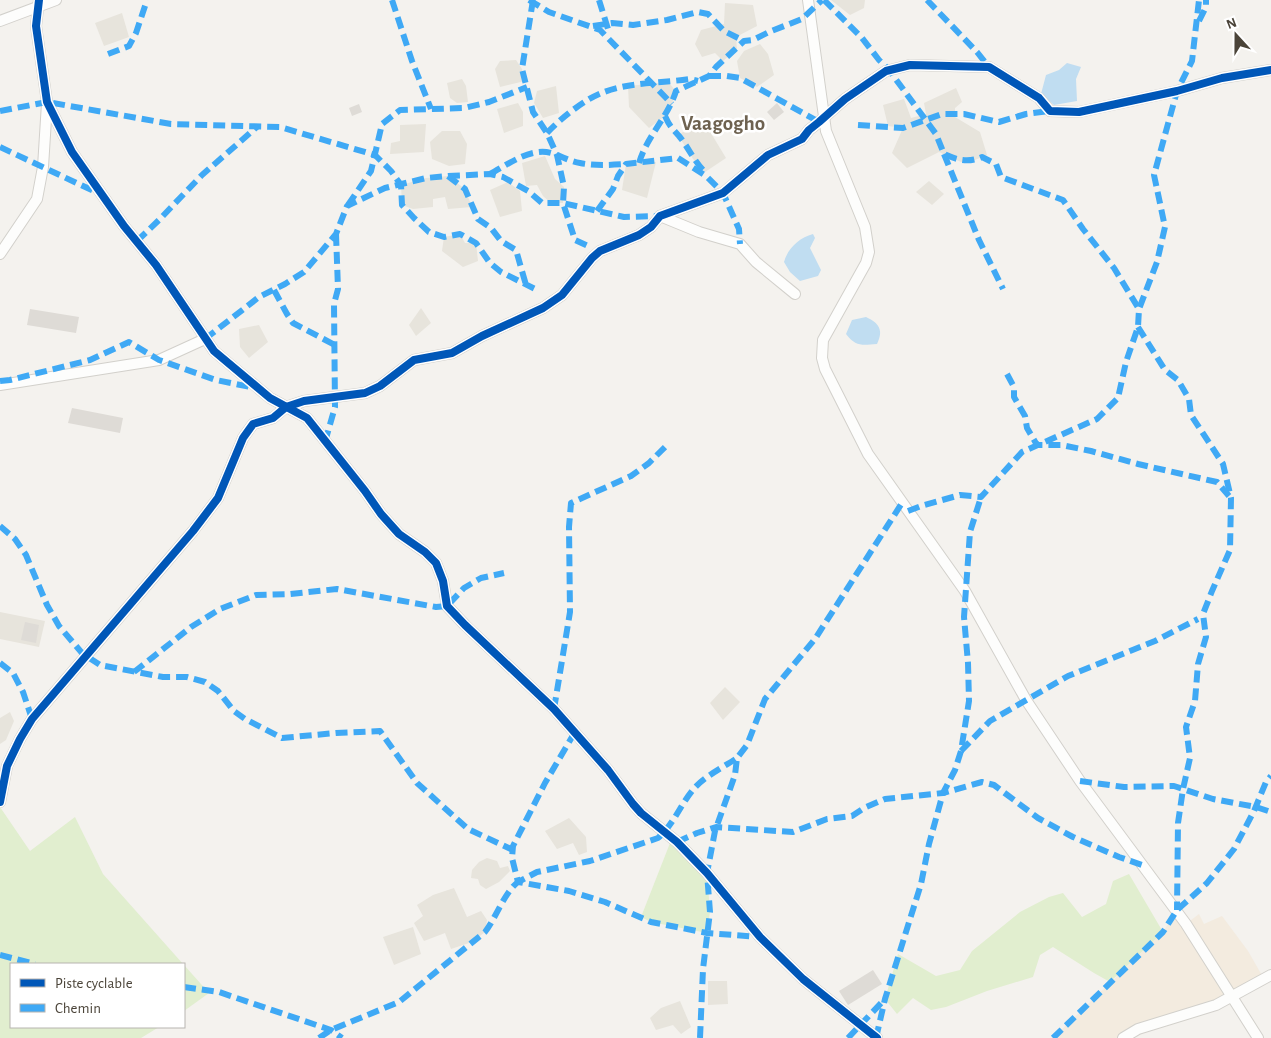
<svg xmlns="http://www.w3.org/2000/svg" width="1271" height="1038" font-family="'Alegreya Sans',sans-serif">
  <style>
    .residential { fill: #e7e4dc }
    .commercial { fill: #f3ebdf }
    .green { fill: #e1eecf }
    .water { fill: #c0ddf1 }
    .building { fill: #dedbd6 }
    .lines { fill: none; stroke-linecap: round; stroke-linejoin: round }
    .minor-casing { stroke: #d2d0cb; stroke-width: 12 }
    .minor { stroke: #fdfdfc; stroke-width: 10 }
    .quiet { stroke: #3fa9f5; stroke-width: 6; stroke-dasharray: 12 6; stroke-linecap: butt }
    .cycleway-casing { stroke: #fff; stroke-width: 11 }
    .cycleway { stroke: #0057b8; stroke-width: 8 }
    .labels { text-anchor: middle; stroke-width: 5; stroke-linejoin: round; paint-order: stroke }
    .quarter-label { font-size: 21px; font-weight: bold; fill: #6e6250; stroke: #fff }
  </style>
  <rect width="100%" height="100%" fill="#f4f2ee"/>
  <g class="residential">
    <path d="M831,0H865L864,8L850,15Z"/>
    <path d="M725,3L753,5L757,26L736,37L737,49L723,61L715,53L702,57L695,44L701,30L724,24Z"/>
    <path d="M122,13L129,37L104,46L95,23Z"/>
    <path d="M760,44L768,54L774,75L757,87L740,78L737,61L744,51Z"/>
    <path d="M516,60L522,69L525,81L500,87L495,69L500,61Z"/>
    <path d="M462,79L466,86L468,102L457,103L450,98L447,83Z"/>
    <path d="M668,82L676,91L672,104L665,116L649,128L629,107L628,86Z"/>
    <path d="M556,86L559,113L543,118L534,103L537,91Z"/>
    <path d="M956,88L962,102L955,108V117L980,132L987,155L975,160L961,162L939,152L907,168L892,153L903,128L888,126L883,105L904,99L911,118L926,114L924,103Z"/>
    <path d="M518,103L523,112V126L504,133L497,109Z"/>
    <path d="M703,120L726,158L705,172L693,159L678,135Z"/>
    <path d="M426,124L424,152L390,154L391,143L400,141V125Z"/>
    <path d="M442,131H460L467,144L465,164L449,166L432,159L430,142Z"/>
    <path d="M545,156L555,179L564,187L563,203H551L543,196L537,185L526,186L522,163Z"/>
    <path d="M656,162L647,198L622,190L626,164Z"/>
    <path d="M448,176L465,189L472,207L448,209L445,197L433,199V207L413,209L402,205L401,185L426,178Z"/>
    <path d="M929,181L944,194L932,205L916,192Z"/>
    <path d="M508,182L520,191L522,211L500,217L490,190Z"/>
    <path d="M460,234L465,243H476L478,261L463,267L442,251L444,237Z"/>
    <path d="M421,308L431,323L416,336L409,325Z"/>
    <path d="M259,325L268,342L249,358L240,347L239,329Z"/>
    <path d="M0,612L45,621L39,647L0,639Z"/>
    <path d="M725,687L740,702L723,720L710,703Z"/>
    <path d="M10,712L14,721L6,740L0,744V718Z"/>
    <path d="M569,818L586,837L587,852L579,855L573,843L557,849L545,831Z"/>
    <path d="M487,858L497,861L500,868L508,866L510,871L499,882L486,889L480,885L478,879L471,878L472,870L479,862Z"/>
    <path d="M454,888L467,917L481,911L487,920L485,932L472,942L451,949L445,933L424,941L414,923L423,916L417,905L433,895Z"/>
    <path d="M413,927L421,954L394,965L383,937Z"/>
    <path d="M708,981H727L728,1004L708,1005Z"/>
    <path d="M680,1001L691,1027L681,1034L673,1025L656,1030L650,1018L661,1008Z"/>
  </g>
  <path class="commercial" d="M1177,910L1186,924L1199,914L1204,924L1222,916L1248,951L1264,979L1231,998L1123,1038H1053L1163,932Z"/>
  <g class="green">
    <path d="M0,807L30,851L75,817L103,874L183,964H11V1027H159L141,1038H0Z"/>
    <path d="M672,838L707,873L710,912L707,933L651,922L641,917Z"/>
    <path d="M1129,874L1163,932L1110,982L1094,973L1053,947L1040,955L1033,977L987,991L946,1007L931,1010L913,998L897,1014L885,999L898,954L936,976L960,970L972,951L1020,912L1049,897L1063,893L1082,917L1106,904L1113,881Z"/>
    <path d="M184,965L209,993L184,1011Z"/>
  </g>
  <g class="water">
    <path d="M1067,63L1081,67L1076,79L1077,101L1054,105L1041,94L1046,75L1059,70Z"/>
    <path d="M813,234L815,238L810,248L821,270L818,276L800,281L790,272L784,262C788,248 799,238 813,234Z"/>
    <path d="M866,317C879,323 884,330 877,344C862,345 856,347 846,334L852,320Z"/>
  </g>
  <g class="building">
    <path d="M777,103L784,112L774,120L767,112Z"/>
    <path d="M359,104L362,112L352,116L349,108Z"/>
    <path d="M30,309L79,317L76,333L27,325Z"/>
    <path d="M72,408L123,418L120,433L68,423Z"/>
    <path d="M25,622L39,625L36,643L21,640Z"/>
    <path d="M873,970L882,984L848,1005L839,991Z"/>
  </g>
  <g class="lines">
    <defs>
      <g id="minor">
        <path d="M39,0L36,26L47,102L72,152L124,226L156,265L214,351L270,398L307,418L365,491L381,514L399,534L425,552L436,563L443,581L447,606L465,625L554,709L608,770L633,804L641,813L677,842L707,873L760,937L803,979L877,1038"/>
        <path d="M808,0L826,131L865,227L869,252L866,263L823,340L822,358L825,369L868,454L965,591L1026,700L1080,781L1186,924L1258,1038"/>
        <path d="M0,21L56,0"/>
        <path d="M660,216L699,232L740,244L756,262L795,294"/>
        <path d="M0,254L37,199L43,167L47,103"/>
        <path d="M0,385L159,360L205,339"/>
        <path d="M0,802L7,766L20,739L32,719L193,531L218,498L243,438L253,424L273,418L286,407L304,401L365,393L380,386L414,360L452,353L482,336L543,308L562,295L592,258L600,251L639,235L651,227L660,216L723,193L768,155L802,139L809,130L819,122L845,99L886,71L910,65L989,67L1039,98L1050,111L1079,112L1177,91L1222,78L1271,70"/>
        <path d="M1123,1038L1138,1029L1216,1005L1271,975"/>
      </g>
    </defs>
    <use href="#minor" class="minor-casing"/>
    <use href="#minor" class="minor"/>
    <g class="quiet">
      <path d="M392,0L412,61L431,109"/>
      <path d="M529,0L549,12L600,30L672,104"/>
      <path d="M533,0L522,69L533,112L547,133L557,155L564,187L563,203L575,240L588,246"/>
      <path d="M599,0L608,29"/>
      <path d="M824,0L862,38L879,60L889,70L936,134L944,154C957,160 968,163 982,157L996,164L1001,177L1063,200L1083,229L1114,268L1139,309"/>
      <path d="M927,0L977,52L989,67"/>
      <path d="M1199,21L1206,7V0"/>
      <path d="M593,26L612,23L633,25L667,20L698,12L708,14L724,31L744,41"/>
      <path d="M108,54L129,46L136,33L147,0"/>
      <path d="M709,76H727L740,78L819,122"/>
      <path d="M0,111L47,102L171,124L280,127L375,155L391,171L401,185L402,205L414,218L429,232L444,237L460,234L476,243L490,263L501,272L539,291"/>
      <path d="M665,116C670,127 672,128 679,136C688,147 693,159 703,170"/>
      <path d="M858,125L903,128L942,114H964L999,122L1026,114L1050,111"/>
      <path d="M547,133C560,119 586,98 604,92C631,82 662,83 690,79L698,81"/>
      <path d="M0,147L98,193"/>
      <path d="M944,154L979,240L1003,289"/>
      <path d="M639,163C647,136 668,117 676,91L709,76L716,67L744,41L753,40L769,32L802,19L822,0"/>
      <path d="M490,174C505,166 521,154 539,152C553,150 566,161 580,163C595,166 610,165 626,164"/>
      <path d="M448,176L465,189L478,219L491,228L501,241L516,250L526,285"/>
      <path d="M348,205L371,171L382,124L400,110L464,108L489,102L527,87"/>
      <path d="M597,211L613,189L618,176L626,164L678,158L706,176L723,193L739,229L740,244"/>
      <path d="M137,241L159,220L202,175L258,126"/>
      <path d="M274,290L287,314L293,323L335,345"/>
      <path d="M1138,327L1165,370L1178,380L1189,399L1191,415L1223,464L1231,498L1230,550L1212,591L1203,614L1206,637L1198,664L1195,701L1186,727L1190,758L1183,789L1178,823L1177,910"/>
      <path d="M205,339L259,297L285,284L304,272L336,234L347,206L385,188L426,178L448,176L490,174L503,177L528,191L542,203H563L624,217L660,216"/>
      <path d="M1007,374L1014,387V397L1025,416L1027,428L1037,445H1061L1091,451L1138,464L1217,482L1229,496"/>
      <path d="M0,381L10,380L90,360L129,342L159,360L216,380L255,388"/>
      <path d="M325,442L335,407L334,304L338,289L336,234"/>
      <path d="M908,511L921,506L960,495L981,497L1022,452L1097,419L1118,398L1126,362L1138,327L1139,309L1157,262L1165,227L1154,175L1177,91L1192,61L1199,0"/>
      <path d="M0,526L15,539L26,555L47,605L59,626L82,653L100,665L163,677H187L205,682L218,691L234,711L245,719L282,738L336,733L380,731L417,783L468,829L513,850"/>
      <path d="M0,663L13,673L23,692L32,719"/>
      <path d="M134,672L191,627L220,609L256,595L290,594L337,589L436,607L447,606L464,588L481,578L504,573"/>
      <path d="M554,709L570,612L569,527L571,503L631,476L649,463L665,447"/>
      <path d="M575,732L545,783L513,846L512,858L518,882L537,872L590,861L658,838C673,825 680,806 692,791C703,777 722,768 737,758"/>
      <path d="M961,751L990,721L1068,676L1155,641L1198,619"/>
      <path d="M1080,781L1124,787L1174,786L1213,799L1256,807L1271,812"/>
      <path d="M677,842L697,833L716,827L793,832L827,819L852,816L864,808L885,799L943,793L982,782L994,785L1038,818L1073,837L1119,857L1142,865"/>
      <path d="M0,955L35,964"/>
      <path d="M184,987L219,992L331,1030L342,1038"/>
      <path d="M319,1038L331,1030L399,1002L485,932C496,918 504,893 518,882L569,891L605,902L651,922L707,933L760,937"/>
      <path d="M700,1038L703,969L710,912L707,873L715,831L735,775L737,758L747,745L765,699L815,639L902,503"/>
      <path d="M848,1038L885,999"/>
      <path d="M876,1038L885,999L921,884L929,844L943,793L955,770L961,751L969,701L968,663L964,617L970,532L981,497"/>
      <path d="M1053,1038L1163,932L1177,910L1207,883L1234,849L1254,811L1266,782L1271,776"/>
    </g>
    <defs>
      <g id="cycleway">
        <path d="M39,0L36,26L47,102L72,152L124,226L156,265L214,351L270,398L307,418L365,491L381,514L399,534L425,552L436,563L443,581L447,606L465,625L554,709L608,770L633,804L641,813L677,842L707,873L760,937L803,979L877,1038"/>
        <path d="M0,802L7,766L20,739L32,719L193,531L218,498L243,438L253,424L273,418L286,407L304,401L365,393L380,386L414,360L452,353L482,336L543,308L562,295L592,258L600,251L639,235L651,227L660,216L723,193L768,155L802,139L809,130L819,122L845,99L886,71L910,65L989,67L1039,98L1050,111L1079,112L1177,91L1222,78L1271,70"/>
      </g>
    </defs>
    <use href="#cycleway" class="cycleway-casing"/>
    <use href="#cycleway" class="cycleway"/>
  </g>
  <g class="labels">
    <g class="quarter-label">
      <text x="723" y="130">Vaagogho</text>
    </g>
  </g>
  <rect x="10" y="963" width="175" height="65" fill="#ffffff" stroke="#b7b4b0"/>
  <rect x="20" y="979" width="25" height="8" fill="#0057b8" stroke="#b7b4b0"/>
  <text x="55" y="988" font-size="15" fill="#4b4439">Piste cyclable</text>
  <rect x="20" y="1004" width="25" height="8" fill="#3fa9f5" stroke="#b7b4b0"/>
  <text x="55" y="1013" font-size="15" fill="#4b4439">Chemin</text>
  <g transform="translate(1236 35) rotate(339)" stroke="#ffffff" stroke-width="4" paint-order="stroke">
  <path d="M0-4L9 19L0 12L-9 19Z" fill="#4b4439"/>
  <text y="-8" font-size="14" font-weight="bold" text-anchor="middle" fill="#4b4439">N</text>
  </g>
</svg>
